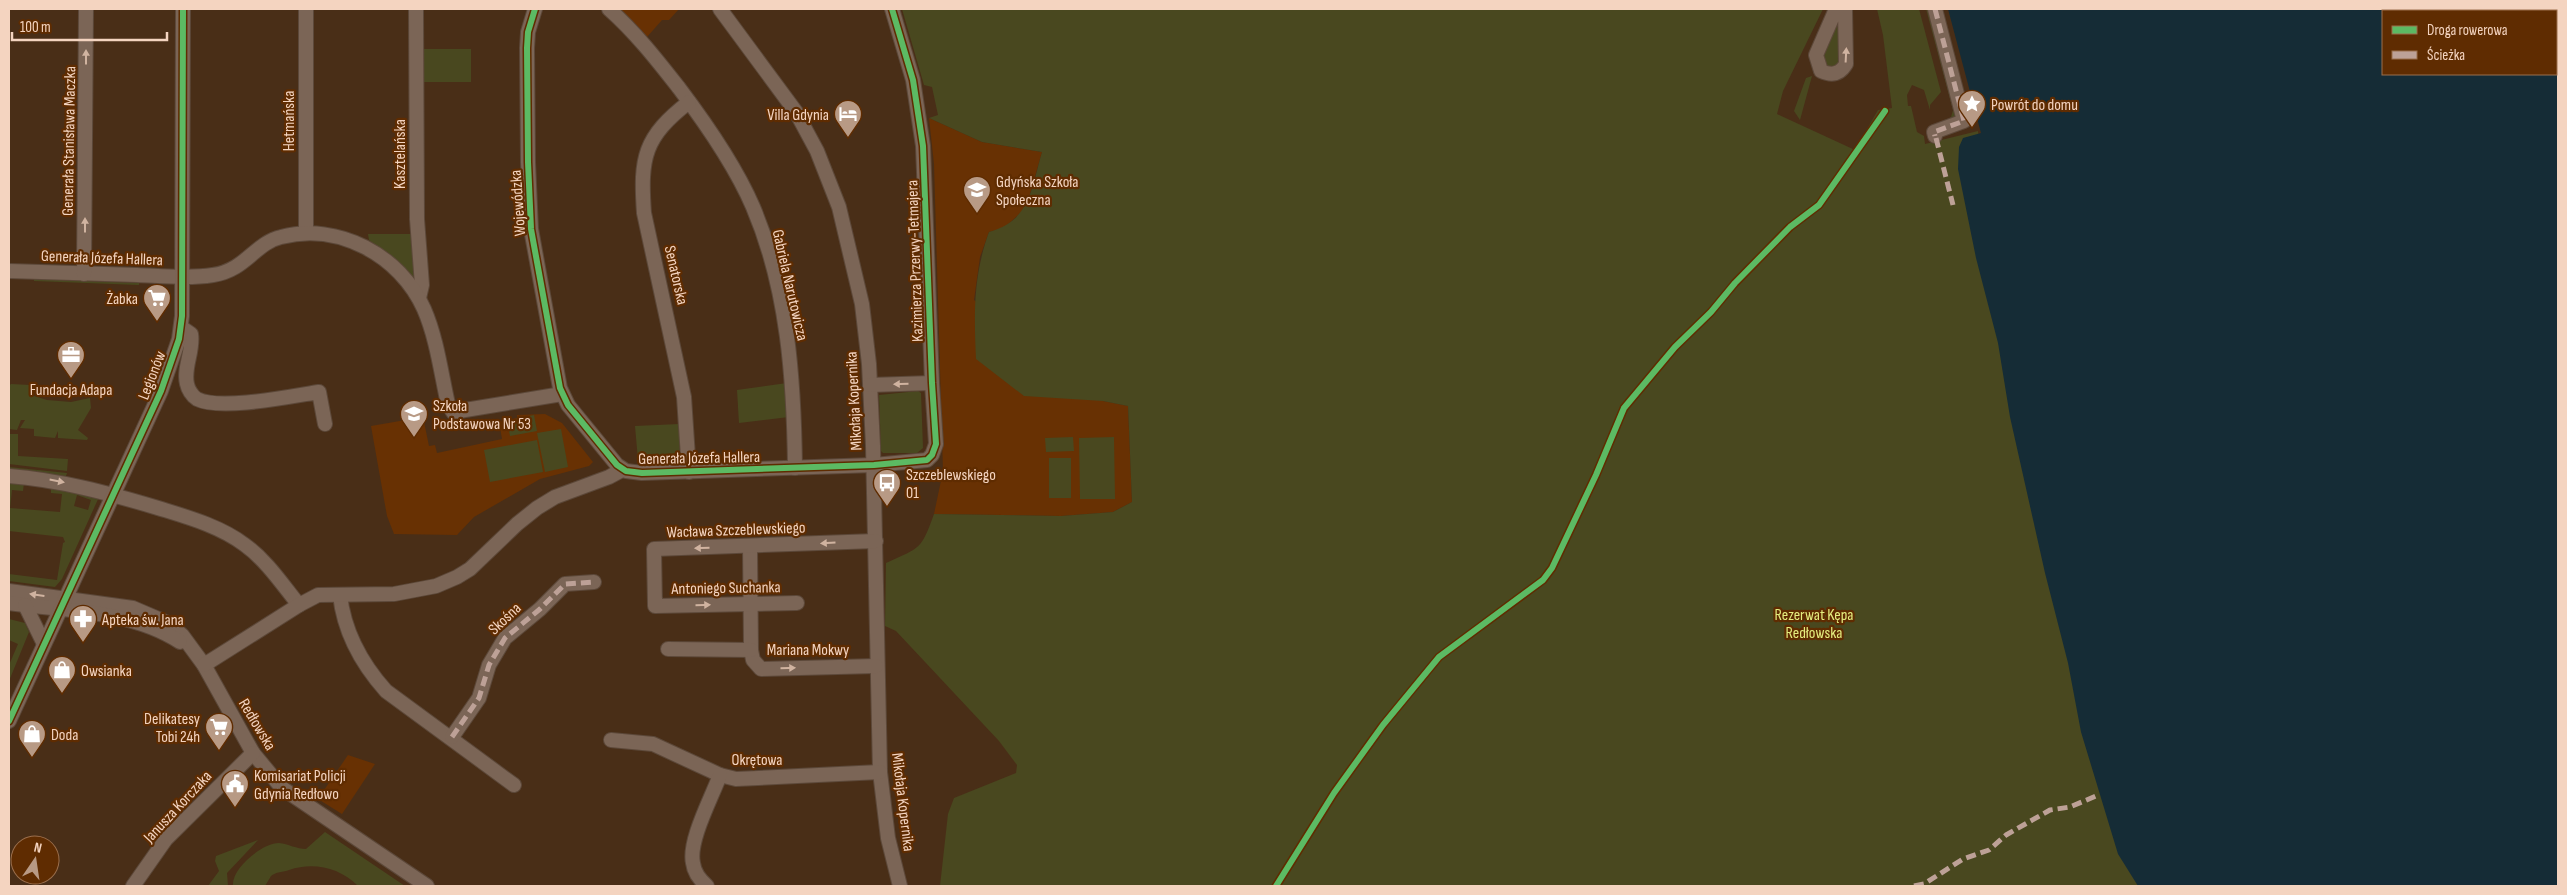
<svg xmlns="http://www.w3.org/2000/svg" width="2567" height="895" font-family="'Sofia Sans Condensed',sans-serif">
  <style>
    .built { fill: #683103 }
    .green { fill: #49481f; fill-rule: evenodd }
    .water { fill: #152c36; fill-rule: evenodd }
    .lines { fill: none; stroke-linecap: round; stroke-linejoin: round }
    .minor-casing { stroke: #5c4839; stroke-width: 16 }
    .minor { stroke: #7b6556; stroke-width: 14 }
    .quiet { stroke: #bda197; stroke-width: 5; stroke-dasharray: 10 5; stroke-linecap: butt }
    .cycleway-casing { stroke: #5f2c01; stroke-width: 9 }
    .cycleway { stroke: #5cba63; stroke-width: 6 }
    .oneway { fill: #d0b3a0 }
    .labels { text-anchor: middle; stroke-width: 4.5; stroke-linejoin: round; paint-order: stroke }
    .poi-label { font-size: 16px; fill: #f4d4c0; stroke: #5f2c01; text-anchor: start }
    .street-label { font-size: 16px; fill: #f4d4c0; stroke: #5f2c01 }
    .park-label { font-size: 16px; fill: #e4ed7f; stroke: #5f2c01 }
  </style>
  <rect width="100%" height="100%" fill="#492e17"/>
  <g class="built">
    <path d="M618,9H679L669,20H662L647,37Z"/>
    <path d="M929,118L982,142L1042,152L1026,208L1004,228L989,232L980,257L974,300L1103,401L1128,406L1132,502L1113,512L1061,516L934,514L943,471L934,164Z"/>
    <path d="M545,414L562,423L593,462L589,466L540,479L474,517L457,535L394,534L387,516L371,426L423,417L429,446L435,445L437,453L502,439L499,422L517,418V415Z"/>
    <path d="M348,755L375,764L342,814L318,799Z"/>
  </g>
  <g class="green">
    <path d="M902,9H1823L1783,91L1777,114L1855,150L1878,110L1892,108L1883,35L1877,9H1919L1941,92L1930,105V110L1924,90L1912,85L1907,95L1908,106H1911L1917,132L1924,136L1925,144L1978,131L1987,226L2149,886H940L948,814L954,798L1016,773L1017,765L999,741L896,631L885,626L886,563C921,547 921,550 934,514L1061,516L1113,512L1132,502L1128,406L1103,401L1024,396L976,359C974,314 973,276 989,232C1031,220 1031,189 1042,152L982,142L929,118L938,115L932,87L924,85Z"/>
    <path d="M1839,9L1840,66L1828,69L1821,54Z"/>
    <path d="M1926,9H1929L1958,117L1947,120L1951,117L1953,110Z"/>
    <rect x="422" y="49" width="49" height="33"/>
    <path d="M1812,76L1800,120L1794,111L1806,78Z"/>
    <path d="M368,234H411L416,281H412L392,258L369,240Z"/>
    <path d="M34,279L139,283V285L34,281Z"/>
    <path d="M787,383L789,417L739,423L737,390Z"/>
    <path d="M11,384L30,385L31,395L47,400L71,402L90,398L91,408L78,430L88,438L87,440L58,438V431L55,438L34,436V429L20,428L25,420H21L17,430L9,429V386Z"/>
    <path d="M918,391L921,393L923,448L917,453H883L881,451L879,395Z"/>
    <path d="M534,415L537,431L510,436L507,421Z"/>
    <path d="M679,424L680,459L638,460L635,426Z"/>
    <path d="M561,429L568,467L545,472L537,433Z"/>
    <path d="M9,434H18V456L68,459L67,471L9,464Z"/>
    <path d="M1073,437L1074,451L1046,452L1045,438Z"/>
    <path d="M1114,437L1115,499H1080L1079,438Z"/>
    <path d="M537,440L543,472L490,482L484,450Z"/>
    <rect x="1049" y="458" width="22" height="40"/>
    <path d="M9,467L67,473L66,476L9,470Z"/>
    <path d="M9,482L24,483L23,491L12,490L10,508L60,512L62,494L51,493V485L99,497L62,579L55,587L9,581V574L57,580L63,543L65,542L63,537L9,531ZM77,495L91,500L88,510L74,506Z"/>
    <path d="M9,619L25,623L29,632L9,681V665L18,644L9,640Z"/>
    <path d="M325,832L405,886H358C339,867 313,862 289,870C284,872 275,872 271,876C269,879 267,883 265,886H233C231,869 262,843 279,843C288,844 297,849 306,849Z"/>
    <path d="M258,840L227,873L228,886H208L219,871L215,861L216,856Z"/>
  </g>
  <path class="water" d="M1948,9H2558V886H2138L2118,854L2081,732L2068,663L2045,573L2010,417L1998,343L1976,258L1958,169L1959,147L1963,138L1981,133ZM2383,11H2556V74H2383Z"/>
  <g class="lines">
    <defs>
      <g id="minor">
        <path d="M306,9V233"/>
        <path d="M416,9L417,219L422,285L419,298"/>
        <path d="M535,9L528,32L527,48L528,162L531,229L560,388L568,405L617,465L626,471L642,473L874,465L927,460L932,455L936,444L932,383L923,146L913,80L892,9"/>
        <path d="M609,9C636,33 657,60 679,88C707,125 735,165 753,207C788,289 794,380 795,468"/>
        <path d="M720,9L796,112L817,151L839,207L862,304L869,364L873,446L880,772L888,838L900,886"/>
        <path d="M1836,9L1816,55L1821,71C1832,76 1840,74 1846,64L1845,9"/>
        <path d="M1935,9L1964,121L1934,132L1935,136"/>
        <path d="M9,271C52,272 94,274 137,275C162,276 188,279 213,275C246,270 255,243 281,237C338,222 400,255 424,309C437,339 441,373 448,404L453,412L562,394"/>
        <path d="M84,274L86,9"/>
        <path d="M181,327L191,334C194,350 183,368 187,384C188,389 192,396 197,399C220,411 293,396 319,392L325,424"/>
        <path d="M870,385L932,383"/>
        <path d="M689,472L684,397L644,213C640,157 644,137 689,102"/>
        <path d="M9,476C60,480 108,493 158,508C187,517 220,526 245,545C267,561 282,584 299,605"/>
        <path d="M750,547L751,650L753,660L761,669L876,666"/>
        <path d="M9,591L133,608L168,623L182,635L204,665L253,753L282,788L427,886"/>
        <path d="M340,595C344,632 361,663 386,691L514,785"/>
        <path d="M9,603C65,611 131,610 180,642"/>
        <path d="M797,603L655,606L654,549L876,541"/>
        <path d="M25,605L44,644"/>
        <path d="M668,649L751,650"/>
        <path d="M204,665L299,605L318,595L394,594L436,586L457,577L470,569L517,524L537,508L555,497L609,477L622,470"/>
        <path d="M9,721L161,391L179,339L182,316L183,9"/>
        <path d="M452,737L479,698L489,665L505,638L540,609L565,584L594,582"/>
        <path d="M611,740L653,744L720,775L736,779L880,772"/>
        <path d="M133,886L166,839L253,753"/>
        <path d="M707,886C700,880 694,872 693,863C688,841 712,797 720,775"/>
      </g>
    </defs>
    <use href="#minor" class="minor-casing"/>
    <use href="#minor" class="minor"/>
    <g class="quiet">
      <path d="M1935,9L1964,121L1934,132L1935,136"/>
      <path d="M1936,138L1953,205"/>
      <path d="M452,737L479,698L489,665L505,638L540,609L565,584L594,582"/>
      <path d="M1914,886L1924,884L1963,859L1989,850L2006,835L2050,810L2070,807L2096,796"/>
    </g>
    <defs>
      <g id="cycleway">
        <path d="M535,9L528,32L527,48L528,162L531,229L560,388L568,405L617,465L626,471L642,473L874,465L927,460L932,455L936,444L932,383L923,146L913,80L892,9"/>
        <path d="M9,721L161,391L179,339L182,316L183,9"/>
        <path d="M1276,886L1334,793L1383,725L1439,657L1543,580L1552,568L1596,475L1624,408L1675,347L1711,312L1735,283L1790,227L1819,205L1885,111"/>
      </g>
    </defs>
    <use href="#cycleway" class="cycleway-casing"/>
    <use href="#cycleway" class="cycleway"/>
  </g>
  <defs><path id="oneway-solid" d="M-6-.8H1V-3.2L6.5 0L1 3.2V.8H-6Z" transform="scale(1.25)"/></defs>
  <g class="oneway">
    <use href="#oneway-solid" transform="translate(1846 55) rotate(-87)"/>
    <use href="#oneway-solid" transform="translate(86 57) rotate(-90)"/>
    <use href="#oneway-solid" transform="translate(85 225) rotate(-90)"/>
    <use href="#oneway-solid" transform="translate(901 384) rotate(179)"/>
    <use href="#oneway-solid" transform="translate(57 481) rotate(11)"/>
    <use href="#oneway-solid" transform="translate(828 543) rotate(177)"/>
    <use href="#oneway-solid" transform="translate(702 548) rotate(179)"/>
    <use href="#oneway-solid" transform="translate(37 595) rotate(-172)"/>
    <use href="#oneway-solid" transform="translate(703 605) rotate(-1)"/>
    <use href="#oneway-solid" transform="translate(788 668) rotate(-1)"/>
  </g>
  <defs>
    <symbol id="sight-pin" viewBox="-11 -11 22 30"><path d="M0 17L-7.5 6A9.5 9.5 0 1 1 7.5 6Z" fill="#b89a85" stroke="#5f2c01"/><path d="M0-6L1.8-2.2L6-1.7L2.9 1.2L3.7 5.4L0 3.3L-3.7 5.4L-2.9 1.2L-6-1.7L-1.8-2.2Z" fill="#fff"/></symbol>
    <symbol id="hotel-pin" viewBox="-11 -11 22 30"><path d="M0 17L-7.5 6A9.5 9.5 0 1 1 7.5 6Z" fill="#b89a85" stroke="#5f2c01"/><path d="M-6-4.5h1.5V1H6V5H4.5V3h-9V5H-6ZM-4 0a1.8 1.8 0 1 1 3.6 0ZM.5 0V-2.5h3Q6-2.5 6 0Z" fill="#fff"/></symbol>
    <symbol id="school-pin" viewBox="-11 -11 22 30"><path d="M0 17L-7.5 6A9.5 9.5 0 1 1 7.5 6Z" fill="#b89a85" stroke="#5f2c01"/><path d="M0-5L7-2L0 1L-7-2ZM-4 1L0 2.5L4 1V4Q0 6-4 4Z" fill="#fff"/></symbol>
    <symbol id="supermarket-pin" viewBox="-11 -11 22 30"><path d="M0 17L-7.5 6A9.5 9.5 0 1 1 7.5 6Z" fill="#b89a85" stroke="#5f2c01"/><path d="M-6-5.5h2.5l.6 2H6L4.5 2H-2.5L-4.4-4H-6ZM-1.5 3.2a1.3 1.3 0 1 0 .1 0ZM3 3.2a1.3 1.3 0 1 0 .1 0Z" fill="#fff"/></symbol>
    <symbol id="office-pin" viewBox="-11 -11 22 30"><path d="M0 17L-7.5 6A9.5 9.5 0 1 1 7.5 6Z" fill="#b89a85" stroke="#5f2c01"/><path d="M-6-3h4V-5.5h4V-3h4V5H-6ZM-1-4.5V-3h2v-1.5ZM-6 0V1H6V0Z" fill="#fff"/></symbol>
    <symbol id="bus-pin" viewBox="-11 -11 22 30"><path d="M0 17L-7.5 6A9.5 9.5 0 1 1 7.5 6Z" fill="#b89a85" stroke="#5f2c01"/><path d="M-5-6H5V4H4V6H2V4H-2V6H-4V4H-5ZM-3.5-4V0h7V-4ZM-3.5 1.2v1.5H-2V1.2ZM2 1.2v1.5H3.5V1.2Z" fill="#fff"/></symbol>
    <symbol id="pharmacy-pin" viewBox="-11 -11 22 30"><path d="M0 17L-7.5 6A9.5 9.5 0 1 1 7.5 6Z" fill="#b89a85" stroke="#5f2c01"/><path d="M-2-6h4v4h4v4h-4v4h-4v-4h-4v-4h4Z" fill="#fff"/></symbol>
    <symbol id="shop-pin" viewBox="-11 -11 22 30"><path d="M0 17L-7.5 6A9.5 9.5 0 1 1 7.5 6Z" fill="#b89a85" stroke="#5f2c01"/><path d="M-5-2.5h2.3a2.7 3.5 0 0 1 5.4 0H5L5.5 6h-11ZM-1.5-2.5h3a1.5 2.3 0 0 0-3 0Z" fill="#fff"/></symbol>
    <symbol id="civic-pin" viewBox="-11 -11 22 30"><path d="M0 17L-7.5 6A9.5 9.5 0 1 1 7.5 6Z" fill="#b89a85" stroke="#5f2c01"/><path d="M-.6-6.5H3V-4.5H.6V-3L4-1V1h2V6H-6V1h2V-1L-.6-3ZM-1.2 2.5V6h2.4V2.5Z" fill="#fff"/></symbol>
  </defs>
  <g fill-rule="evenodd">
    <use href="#sight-pin" x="1956" y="88" width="32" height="43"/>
    <use href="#hotel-pin" x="832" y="98" width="32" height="43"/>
    <use href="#school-pin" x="961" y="174" width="32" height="43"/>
    <use href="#supermarket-pin" x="141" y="282" width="32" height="43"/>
    <use href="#office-pin" x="55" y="339" width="32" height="43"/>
    <use href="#school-pin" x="398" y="398" width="32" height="43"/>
    <use href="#bus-pin" x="871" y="467" width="32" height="43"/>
    <use href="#pharmacy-pin" x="67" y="603" width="32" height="43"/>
    <use href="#shop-pin" x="46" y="654" width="32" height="43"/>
    <use href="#supermarket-pin" x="203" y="711" width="32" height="43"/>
    <use href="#shop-pin" x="16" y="718" width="32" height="43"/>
    <use href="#civic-pin" x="219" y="768" width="32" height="43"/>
  </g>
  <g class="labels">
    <g class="poi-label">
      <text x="1991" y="110">Powrót do domu</text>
      <text x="829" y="120" text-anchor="end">Villa Gdynia</text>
      <text x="996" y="187">Gdyńska Szkoła<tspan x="996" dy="18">Społeczna</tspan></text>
      <text x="138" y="304" text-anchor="end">Żabka</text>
      <text x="71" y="395" text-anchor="middle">Fundacja Adapa</text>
      <text x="433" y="411">Szkoła<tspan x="433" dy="18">Podstawowa Nr 53</tspan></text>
      <text x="906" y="480">Szczeblewskiego<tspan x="906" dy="18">01</tspan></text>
      <text x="102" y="625">Apteka św. Jana</text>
      <text x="81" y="676">Owsianka</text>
      <text x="200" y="724" text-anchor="end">Delikatesy<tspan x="200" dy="18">Tobi 24h</tspan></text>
      <text x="51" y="740">Doda</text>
      <text x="254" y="781">Komisariat Policji<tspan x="254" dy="18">Gdynia Redłowo</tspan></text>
    </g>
    <g class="street-label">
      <text transform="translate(288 121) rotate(-90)" y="6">Hetmańska</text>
      <text transform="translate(68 141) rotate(-89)" y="6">Generała Stanisława Maczka</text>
      <text transform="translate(399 154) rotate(-90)" y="6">Kasztelańska</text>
      <text transform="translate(517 203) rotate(-94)" y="6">Wojewódzka</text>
      <text transform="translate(102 257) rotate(2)" y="6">Generała Józefa Hallera</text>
      <text transform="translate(914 261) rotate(-92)" y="6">Kazimierza Przerwy-Tetmajera</text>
      <text transform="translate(677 275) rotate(77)" y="6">Senatorska</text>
      <text transform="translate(791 285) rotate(77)" y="6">Gabriela Narutowicza</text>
      <text transform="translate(151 375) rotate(-69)" y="6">Legionów</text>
      <text transform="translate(853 401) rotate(-93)" y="6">Mikołaja Kopernika</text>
      <text transform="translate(699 457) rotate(-1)" y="6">Generała Józefa Hallera</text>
      <text transform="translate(736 529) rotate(-2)" y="6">Wacława Szczeblewskiego</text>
      <text transform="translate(726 587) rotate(-1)" y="6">Antoniego Suchanka</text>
      <text transform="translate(504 618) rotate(-43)" y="6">Skośna</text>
      <text x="808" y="655">Mariana Mokwy</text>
      <text transform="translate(258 724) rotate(59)" y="6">Redłowska</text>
      <text x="757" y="765">Okrętowa</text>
      <text transform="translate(904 802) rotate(83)" y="6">Mikołaja Kopernika</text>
      <text transform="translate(177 806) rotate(-47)" y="6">Janusza Korczaka</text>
    </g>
    <g class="park-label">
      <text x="1814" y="620">Rezerwat Kępa<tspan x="1814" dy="18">Redłowska</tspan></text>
    </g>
  </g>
  <rect width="2567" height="895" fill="none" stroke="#f4d4c0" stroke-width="20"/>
  <rect x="2382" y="10" width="175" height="65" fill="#5f2c01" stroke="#9b6f4d"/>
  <rect x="2392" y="26" width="25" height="8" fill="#5cba63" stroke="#9b6f4d"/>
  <text x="2427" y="35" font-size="15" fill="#f4d4c0">Droga rowerowa</text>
  <rect x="2392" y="51" width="25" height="8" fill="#bda197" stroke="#9b6f4d"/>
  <text x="2427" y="60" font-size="15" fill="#f4d4c0">Ścieżka</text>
  <g transform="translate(35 860) rotate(13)"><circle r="24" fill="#5f2c01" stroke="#9b6f4d"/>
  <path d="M0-4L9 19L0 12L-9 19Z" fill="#b89a85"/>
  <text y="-8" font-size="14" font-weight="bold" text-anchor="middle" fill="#f4d4c0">N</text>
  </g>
  <path d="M12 32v8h155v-8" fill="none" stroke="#f4d4c0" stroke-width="2.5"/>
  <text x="20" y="32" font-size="15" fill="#f4d4c0" stroke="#5f2c01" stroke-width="4" paint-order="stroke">100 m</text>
</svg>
